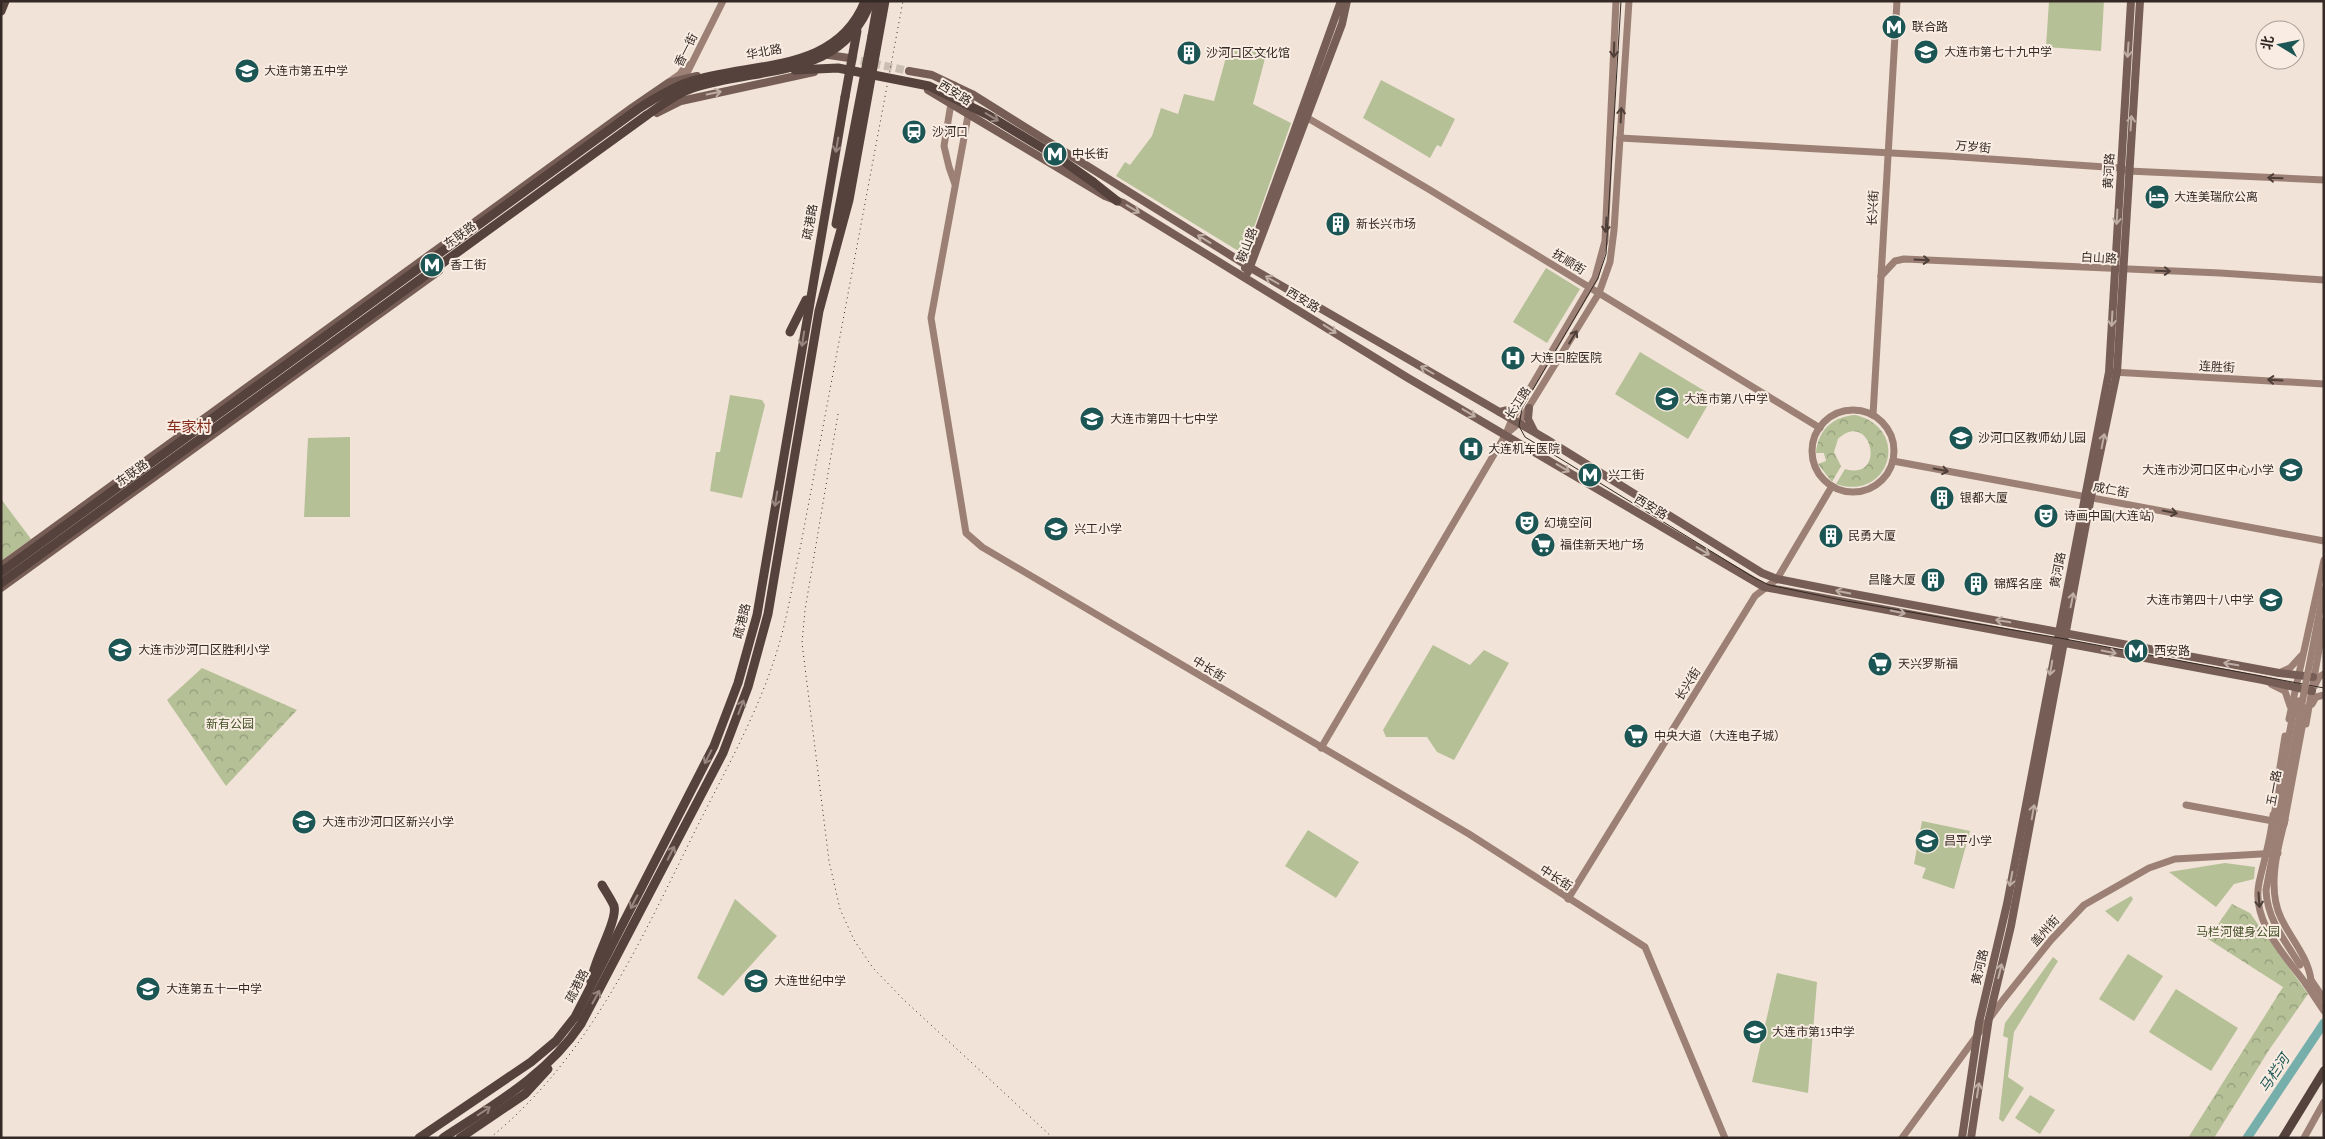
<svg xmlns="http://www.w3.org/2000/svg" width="2325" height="1139" font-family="'PT Sans Narrow','Noto Sans SC',sans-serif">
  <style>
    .green { fill: #b5c097 }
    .forest { fill: url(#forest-crowns) }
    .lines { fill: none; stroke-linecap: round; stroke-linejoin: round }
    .river { stroke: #76aeac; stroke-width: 9 }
    .primary-tunnel { stroke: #cbbeb3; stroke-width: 8; stroke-dasharray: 8 4; stroke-linecap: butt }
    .secondary { stroke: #9c8075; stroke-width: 7 }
    .primary { stroke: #765e56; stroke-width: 8 }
    .highway { stroke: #55423c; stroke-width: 9 }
    .tram { stroke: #342925; stroke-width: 1 }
    .rail { stroke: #342925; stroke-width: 1; stroke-dasharray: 1 4; stroke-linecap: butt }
    .secondary-bridge { stroke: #9c8075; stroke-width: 7 }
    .highway-bridge { stroke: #55423c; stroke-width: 9 }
    .oneway { stroke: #4e3f39 }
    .oneway2 { stroke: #beada4 }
    .oneway3 { stroke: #97867f }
    .labels { text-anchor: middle; stroke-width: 4; stroke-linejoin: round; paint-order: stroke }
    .poi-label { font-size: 12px; fill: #342925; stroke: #f9ede3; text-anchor: start }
    .street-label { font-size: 12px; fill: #342925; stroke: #f9ede3 }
    .park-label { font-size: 12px; fill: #465229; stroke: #f9ede3 }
    .water-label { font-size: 14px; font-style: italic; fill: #1b5554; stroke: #f9ede3 }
    .quarter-label { font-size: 15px; fill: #832e1e; stroke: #f9ede3 }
  </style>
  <defs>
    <pattern id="forest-crowns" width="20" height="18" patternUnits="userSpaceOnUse" patternTransform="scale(1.25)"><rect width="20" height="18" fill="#b5c097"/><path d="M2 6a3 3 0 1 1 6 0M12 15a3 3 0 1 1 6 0" fill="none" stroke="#949c7b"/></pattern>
  </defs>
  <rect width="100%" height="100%" fill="#f1e3d7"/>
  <g class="green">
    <path d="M2049,1H2104L2101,51L2046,47Z"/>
    <path d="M1228,50L1267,51L1253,104L1291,123L1247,247L1240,252L1116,176L1125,162L1130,165L1152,136L1161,108L1178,114L1184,94L1214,101Z"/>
    <path d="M1381,80L1455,119L1441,147L1437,145L1430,158L1363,118Z"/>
    <path d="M1546,268L1580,289L1547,343L1513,322Z"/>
    <path d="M1640,352L1713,396L1688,439L1615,394Z"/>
    <path d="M730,395L762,400L765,405L742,498L710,491L716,452H720Z"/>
    <path d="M350,437V517H304L308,438Z"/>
    <path d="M1433,645L1470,665L1484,650L1509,663L1454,760L1437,752L1427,737H1386L1383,730Z"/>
    <path d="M1922,821L1970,831L1954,889L1922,878L1926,868L1914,864Z"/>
    <path d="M1308,830L1359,862L1336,898L1285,866Z"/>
    <path d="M2225,863L2255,867L2254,879L2234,884L2216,907L2169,872Z"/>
    <path d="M2131,896L2133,899L2118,922L2105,911Z"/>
    <path d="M735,899L777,936L723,996L697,978Z"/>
    <path d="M2128,954L2163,976L2134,1021L2099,999Z"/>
    <path d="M2053,957L2058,961L2014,1032L2008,1077L2024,1088L2003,1122L1999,1119L2008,1038L2003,1036L2005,1023Z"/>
    <path d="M1777,973L1817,982L1808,1093L1752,1082Z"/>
    <path d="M2176,989L2238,1028L2211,1071L2149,1032Z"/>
    <path d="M2030,1095L2055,1110L2040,1134L2015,1118Z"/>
  </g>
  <g class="forest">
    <path d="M1856,415C1912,430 1889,502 1836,484L1845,469C1888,482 1871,408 1838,439L1834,452L1841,466L1832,482L1818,464L1826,461L1824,453H1816C1818,430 1833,416 1856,415Z"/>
    <path d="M1,499L31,539L1,561Z"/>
    <path d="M202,668L297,710L226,786L167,700Z"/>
    <path d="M2232,904L2250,913L2308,994L2269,1050L2214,1138H2188L2283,987L2208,939Z"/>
  </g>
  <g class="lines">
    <path class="river" d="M2247,1138L2324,1023"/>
    <path class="primary-tunnel" d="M849,58L909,71"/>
    <g class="secondary">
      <path d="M670,81L680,74L687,64"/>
      <path d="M683,81L723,1"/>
      <path d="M954,85L944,146L949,167L955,184"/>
      <path d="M972,94L931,318L966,533L982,547L1469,834L1645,947L1725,1138"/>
      <path d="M1306,117L1430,190L1820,428"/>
      <path d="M1620,138L1946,156L2120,168L2128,171L2324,180"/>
      <path d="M1881,276L1895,261L1904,259L2220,273L2324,280"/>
      <path d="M2112,372L2324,384"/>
      <circle cx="1853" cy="451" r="41"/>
      <path d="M1873,415L1897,1"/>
      <path d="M1506,434L1519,423L1599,293L1610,262L1614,230L1629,1"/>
      <path d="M1893,461L2324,541"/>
      <path d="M2279,673L2290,668L2301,656"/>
      <path d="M2271,684L2285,691L2290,706"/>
      <path d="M2314,687L2319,677L2324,674"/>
      <path d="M2312,704L2316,697L2324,695"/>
      <path d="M2289,719L2324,560"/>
      <path d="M2306,724L2324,621"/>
      <path d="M1321,748L1506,434L1512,419L1595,278L1605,241L1616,1"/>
      <path d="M2276,792L2285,736"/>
      <path d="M2186,805L2273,821"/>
      <path d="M2273,815C2271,839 2264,860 2259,883C2251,922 2285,955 2306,984"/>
      <path d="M2285,820C2277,850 2267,889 2281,918C2291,939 2308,957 2311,980"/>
      <path d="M1568,899L1755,596L1777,579L1832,486"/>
      <path d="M1902,1138L2003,1000L2051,940L2084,905L2149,868L2175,859L2278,853"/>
      <path d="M2304,1138L2324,1102"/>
    </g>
    <g class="primary">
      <path d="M822,54L849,58"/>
      <path d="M909,71L932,75L972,94L1251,268L1546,439L1762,573L1777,579L1843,592L2279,673L2313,677"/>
      <path d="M928,90L1105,196L1123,203L1408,378L1764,587L2263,680L2312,691"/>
      <path d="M657,113L681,101L814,72"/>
      <path d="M1245,268L1341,1"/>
      <path d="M1248,272L1342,24L1347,1"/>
      <path d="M1529,408L1528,419L1534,431"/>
      <path d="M1500,412L1512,409L1522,401"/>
      <path d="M1,566L633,107L668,83L697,76"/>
      <path d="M1,588L439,271"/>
      <path d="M1962,1138L1979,1023L2007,904L2109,372L2131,1"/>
      <path d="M1971,1138L1989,1018L2011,926L2091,497L2117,372L2140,1"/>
    </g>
    <g class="highway">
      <path d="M1,11L5,1"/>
      <path d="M872,36L878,1"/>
      <path d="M1093,182L1117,201"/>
      <path d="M790,332L806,300"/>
      <path d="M591,982C593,961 618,921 614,906C611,899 606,892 602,885"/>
      <path d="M419,1138L531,1062L556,1041L575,1017L714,746L738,683L757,615L845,97"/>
      <path d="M443,1138C493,1105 547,1075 581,1024L723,753L748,687L768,614L819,311L849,200L885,1"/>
      <path d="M460,1138L525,1094L548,1069"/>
      <path d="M2283,1138L2324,1071"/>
    </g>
    <path class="tram" d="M1621,1L1606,254L1598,278L1522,408L1519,426L1525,437L1753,577L1769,585L1841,600L2065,639L2324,688"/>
    <g class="rail">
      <path d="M838,414L805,610L802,643L829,861L840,909L854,940L873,968L904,1000L1053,1138"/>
      <path d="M490,1138C590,1056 640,942 696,829C725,771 758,713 777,651C788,616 793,580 801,544L903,1"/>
    </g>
    <g class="secondary-bridge">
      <path d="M2273,821L2293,714L2299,701"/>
      <path d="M2284,824L2304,717L2303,707"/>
      <path d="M2300,965C2285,941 2267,919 2266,890L2324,589"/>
      <path d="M2311,980L2324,999"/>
      <path d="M2306,984L2324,1011"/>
    </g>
    <g class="highway-bridge">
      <path d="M795,70L838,68L929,86L988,115L1059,158L1093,182"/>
      <path d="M845,97L857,31"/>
      <path d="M836,224L872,36"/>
      <path d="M1,572L638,109C655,98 671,88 689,82C751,61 836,75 865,1"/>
      <path d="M1,583L647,115C662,105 677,93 693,88C759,66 842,80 871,1"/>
    </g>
  </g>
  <defs><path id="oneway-shaft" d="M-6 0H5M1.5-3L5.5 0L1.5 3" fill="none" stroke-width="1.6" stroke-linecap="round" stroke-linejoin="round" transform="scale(1.25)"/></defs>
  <g class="oneway">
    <use href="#oneway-shaft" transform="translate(1614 50) rotate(92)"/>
    <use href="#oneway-shaft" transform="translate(1621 115) rotate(-87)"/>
    <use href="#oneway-shaft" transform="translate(2275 178) rotate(-178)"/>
    <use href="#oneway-shaft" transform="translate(1606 225) rotate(94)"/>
    <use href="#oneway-shaft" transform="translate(1922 260) rotate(3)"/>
    <use href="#oneway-shaft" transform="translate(2163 271) rotate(2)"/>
    <use href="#oneway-shaft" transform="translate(1573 337) rotate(-59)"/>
    <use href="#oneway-shaft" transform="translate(2275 380) rotate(-177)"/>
    <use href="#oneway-shaft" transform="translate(1941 470) rotate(11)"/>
    <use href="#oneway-shaft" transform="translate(2170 512) rotate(11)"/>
    <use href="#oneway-shaft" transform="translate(2259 900) rotate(86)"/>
  </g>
  <g class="oneway2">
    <use href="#oneway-shaft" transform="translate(2128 50) rotate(94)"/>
    <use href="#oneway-shaft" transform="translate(714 93) rotate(-11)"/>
    <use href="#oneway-shaft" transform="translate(2131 123) rotate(-86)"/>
    <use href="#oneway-shaft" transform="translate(1133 209) rotate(31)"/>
    <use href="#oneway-shaft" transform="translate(2117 217) rotate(93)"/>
    <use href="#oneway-shaft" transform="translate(1204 239) rotate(-149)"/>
    <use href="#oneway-shaft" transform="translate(1272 280) rotate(-150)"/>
    <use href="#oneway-shaft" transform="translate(2112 319) rotate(93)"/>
    <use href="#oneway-shaft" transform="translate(1330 329) rotate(33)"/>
    <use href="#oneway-shaft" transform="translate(1427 370) rotate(-150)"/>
    <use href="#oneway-shaft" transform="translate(1469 413) rotate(31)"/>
    <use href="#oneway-shaft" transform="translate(2103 441) rotate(-79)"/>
    <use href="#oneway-shaft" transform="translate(1563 468) rotate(31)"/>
    <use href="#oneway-shaft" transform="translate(1703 551) rotate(31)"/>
    <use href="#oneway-shaft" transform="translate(1843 592) rotate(-169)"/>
    <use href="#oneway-shaft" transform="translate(2072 600) rotate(-79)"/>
    <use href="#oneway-shaft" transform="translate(1898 612) rotate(11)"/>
    <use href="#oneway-shaft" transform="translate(2003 621) rotate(-170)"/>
    <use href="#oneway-shaft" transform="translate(2109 652) rotate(11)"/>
    <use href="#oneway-shaft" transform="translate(2231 664) rotate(-170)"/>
    <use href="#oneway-shaft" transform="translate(2051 668) rotate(100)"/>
    <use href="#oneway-shaft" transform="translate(2033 812) rotate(-80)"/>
    <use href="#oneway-shaft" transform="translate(2011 879) rotate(101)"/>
    <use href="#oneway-shaft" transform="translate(2000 971) rotate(-76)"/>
    <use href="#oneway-shaft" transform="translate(1978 1090) rotate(-81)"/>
  </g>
  <g class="oneway3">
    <use href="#oneway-shaft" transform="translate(992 117) rotate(31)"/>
    <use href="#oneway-shaft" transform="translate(837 145) rotate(100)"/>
    <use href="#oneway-shaft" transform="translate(803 339) rotate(99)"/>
    <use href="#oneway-shaft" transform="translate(776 499) rotate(99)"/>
    <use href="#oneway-shaft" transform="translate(741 707) rotate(-69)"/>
    <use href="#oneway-shaft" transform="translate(708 757) rotate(117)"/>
    <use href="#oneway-shaft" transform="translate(671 853) rotate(-63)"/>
    <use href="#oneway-shaft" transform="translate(634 902) rotate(117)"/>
    <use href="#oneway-shaft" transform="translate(596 997) rotate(-61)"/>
    <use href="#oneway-shaft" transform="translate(484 1111) rotate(-33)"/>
  </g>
  <defs>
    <symbol id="metro-disc" viewBox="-11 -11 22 22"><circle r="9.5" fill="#1b5554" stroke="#f9ede3"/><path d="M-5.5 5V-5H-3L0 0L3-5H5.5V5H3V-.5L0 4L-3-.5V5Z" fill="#fff"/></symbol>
    <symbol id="school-disc" viewBox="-11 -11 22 22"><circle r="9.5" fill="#1b5554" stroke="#f9ede3"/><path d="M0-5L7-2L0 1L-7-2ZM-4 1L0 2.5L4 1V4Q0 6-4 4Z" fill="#fff"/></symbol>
    <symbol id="building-disc" viewBox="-11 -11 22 22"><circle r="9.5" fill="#1b5554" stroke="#f9ede3"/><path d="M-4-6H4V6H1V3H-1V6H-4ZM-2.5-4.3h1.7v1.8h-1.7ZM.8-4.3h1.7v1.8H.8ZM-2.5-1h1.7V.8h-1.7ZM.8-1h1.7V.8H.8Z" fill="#fff"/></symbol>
    <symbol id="station-disc" viewBox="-11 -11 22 22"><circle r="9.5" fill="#1b5554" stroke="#f9ede3"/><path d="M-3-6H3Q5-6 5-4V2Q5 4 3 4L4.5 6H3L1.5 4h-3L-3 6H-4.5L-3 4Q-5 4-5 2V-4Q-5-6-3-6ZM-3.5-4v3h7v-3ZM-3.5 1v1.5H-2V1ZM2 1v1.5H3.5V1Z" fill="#fff"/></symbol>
    <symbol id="hotel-disc" viewBox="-11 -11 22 22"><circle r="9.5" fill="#1b5554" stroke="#f9ede3"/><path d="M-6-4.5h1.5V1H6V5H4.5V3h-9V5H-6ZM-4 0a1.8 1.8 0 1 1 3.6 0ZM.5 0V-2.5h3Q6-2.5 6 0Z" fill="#fff"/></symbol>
    <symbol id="hospital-disc" viewBox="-11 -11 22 22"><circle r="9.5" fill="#1b5554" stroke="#f9ede3"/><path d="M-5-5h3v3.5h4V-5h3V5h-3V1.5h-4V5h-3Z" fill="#fff"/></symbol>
    <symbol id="theatre-disc" viewBox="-11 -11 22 22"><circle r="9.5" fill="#1b5554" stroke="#f9ede3"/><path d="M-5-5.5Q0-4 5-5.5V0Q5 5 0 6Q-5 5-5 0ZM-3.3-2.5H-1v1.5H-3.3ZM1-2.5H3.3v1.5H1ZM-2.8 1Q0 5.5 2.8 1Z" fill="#fff"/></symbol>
    <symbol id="supermarket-disc" viewBox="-11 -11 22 22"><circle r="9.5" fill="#1b5554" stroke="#f9ede3"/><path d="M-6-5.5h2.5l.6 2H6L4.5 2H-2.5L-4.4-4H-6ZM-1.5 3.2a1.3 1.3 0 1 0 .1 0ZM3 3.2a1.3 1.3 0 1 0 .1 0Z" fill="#fff"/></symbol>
  </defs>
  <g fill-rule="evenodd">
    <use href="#metro-disc" x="1880" y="13" width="28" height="28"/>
    <use href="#school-disc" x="1912" y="38" width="28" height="28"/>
    <use href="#building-disc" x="1175" y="39" width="28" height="28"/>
    <use href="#school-disc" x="233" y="57" width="28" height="28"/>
    <use href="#station-disc" x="900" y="118" width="28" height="28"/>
    <use href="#metro-disc" x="1041" y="140" width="28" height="28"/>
    <use href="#hotel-disc" x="2143" y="183" width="28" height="28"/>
    <use href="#building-disc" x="1324" y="210" width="28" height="28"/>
    <use href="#metro-disc" x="418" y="251" width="28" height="28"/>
    <use href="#hospital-disc" x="1499" y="344" width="28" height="28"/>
    <use href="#school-disc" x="1653" y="385" width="28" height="28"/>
    <use href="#school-disc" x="1078" y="405" width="28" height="28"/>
    <use href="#school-disc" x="1947" y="424" width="28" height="28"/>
    <use href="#hospital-disc" x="1457" y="435" width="28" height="28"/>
    <use href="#school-disc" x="2277" y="456" width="28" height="28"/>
    <use href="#metro-disc" x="1576" y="461" width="28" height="28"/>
    <use href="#building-disc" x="1928" y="484" width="28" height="28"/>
    <use href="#theatre-disc" x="2032" y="502" width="28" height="28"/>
    <use href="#theatre-disc" x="1513" y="509" width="28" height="28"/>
    <use href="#school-disc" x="1042" y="515" width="28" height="28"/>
    <use href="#building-disc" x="1817" y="522" width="28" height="28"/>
    <use href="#supermarket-disc" x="1529" y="531" width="28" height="28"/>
    <use href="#building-disc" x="1919" y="566" width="28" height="28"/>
    <use href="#building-disc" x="1962" y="570" width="28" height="28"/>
    <use href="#school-disc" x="2257" y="586" width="28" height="28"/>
    <use href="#school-disc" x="106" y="636" width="28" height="28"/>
    <use href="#metro-disc" x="2122" y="637" width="28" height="28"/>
    <use href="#supermarket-disc" x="1866" y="650" width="28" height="28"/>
    <use href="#supermarket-disc" x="1622" y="722" width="28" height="28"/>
    <use href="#school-disc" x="290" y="808" width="28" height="28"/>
    <use href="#school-disc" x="1913" y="827" width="28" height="28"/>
    <use href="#school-disc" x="742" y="967" width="28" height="28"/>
    <use href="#school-disc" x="134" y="975" width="28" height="28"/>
    <use href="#school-disc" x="1741" y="1018" width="28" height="28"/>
  </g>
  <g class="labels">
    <g class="poi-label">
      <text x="1912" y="31">联合路</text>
      <text x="1944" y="56">大连市第七十九中学</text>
      <text x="1206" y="57">沙河口区文化馆</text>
      <text x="264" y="75">大连市第五中学</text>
      <text x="932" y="136">沙河口</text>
      <text x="1072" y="158">中长街</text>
      <text x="2174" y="201">大连美瑞欣公离</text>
      <text x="1356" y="228">新长兴市场</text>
      <text x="450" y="269">香工街</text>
      <text x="1530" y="362">大连口腔医院</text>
      <text x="1684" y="403">大连市第八中学</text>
      <text x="1110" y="423">大连市第四十七中学</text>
      <text x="1978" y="442">沙河口区教师幼儿园</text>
      <text x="1488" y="453">大连机车医院</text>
      <text x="2274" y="474" text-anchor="end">大连市沙河口区中心小学</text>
      <text x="1608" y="479">兴工街</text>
      <text x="1960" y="502">银都大厦</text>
      <text x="2064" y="520">诗画中国(大连站)</text>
      <text x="1544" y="527">幻境空间</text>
      <text x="1074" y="533">兴工小学</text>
      <text x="1848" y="540">民勇大厦</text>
      <text x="1560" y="549">福佳新天地广场</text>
      <text x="1916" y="584" text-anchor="end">昌隆大厦</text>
      <text x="1994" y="588">锦辉名座</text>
      <text x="2254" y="604" text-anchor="end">大连市第四十八中学</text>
      <text x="138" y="654">大连市沙河口区胜利小学</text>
      <text x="2154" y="655">西安路</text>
      <text x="1898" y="668">天兴罗斯福</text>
      <text x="1654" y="740">中央大道（大连电子城）</text>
      <text x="322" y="826">大连市沙河口区新兴小学</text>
      <text x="1944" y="845">昌平小学</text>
      <text x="774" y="985">大连世纪中学</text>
      <text x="166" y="993">大连第五十一中学</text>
      <text x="1772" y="1036">大连市第13中学</text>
    </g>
    <g class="street-label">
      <text transform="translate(686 50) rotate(-63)" y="4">香一街</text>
      <text transform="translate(764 52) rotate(-11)" y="4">华北路</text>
      <text transform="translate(955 93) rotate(31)" y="4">西安路</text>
      <text transform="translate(1973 147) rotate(5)" y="4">万岁街</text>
      <text transform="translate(2109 171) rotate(-87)" y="4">黄河路</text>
      <text transform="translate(1873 208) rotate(-87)" y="4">长兴街</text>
      <text transform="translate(810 222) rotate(-80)" y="4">疏港路</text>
      <text transform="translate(460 235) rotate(-36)" y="4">东联路</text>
      <text transform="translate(1247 245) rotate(-69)" y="4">鞍山路</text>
      <text transform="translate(2099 258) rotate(3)" y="4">白山路</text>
      <text transform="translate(1569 262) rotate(32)" y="4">抚顺街</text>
      <text transform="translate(1303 300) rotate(31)" y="4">西安路</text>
      <text transform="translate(2217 367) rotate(3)" y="4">连胜街</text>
      <text transform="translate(1518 403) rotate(-57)" y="4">长江路</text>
      <text transform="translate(132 473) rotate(-36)" y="4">东联路</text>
      <text transform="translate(2111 490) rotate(11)" y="4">成仁街</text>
      <text transform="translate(1651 507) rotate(31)" y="4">西安路</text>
      <text transform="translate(2058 570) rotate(-79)" y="4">黄河路</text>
      <text transform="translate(742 621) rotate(-76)" y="4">疏港路</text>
      <text transform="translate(1209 669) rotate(32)" y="4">中长街</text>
      <text transform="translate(1688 684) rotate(-58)" y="4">长兴街</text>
      <text transform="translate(2274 788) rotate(-80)" y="4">五一路</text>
      <text transform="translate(1556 878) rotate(33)" y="4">中长街</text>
      <text transform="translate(2045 931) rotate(-48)" y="4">盖州街</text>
      <text transform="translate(1980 967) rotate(-77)" y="4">黄河路</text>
      <text transform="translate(577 986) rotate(-63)" y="4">疏港路</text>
    </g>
    <g class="park-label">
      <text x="230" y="728">新有公园</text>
      <text x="2238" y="936">马栏河健身公园</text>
    </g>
    <g class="water-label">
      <text transform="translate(2274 1073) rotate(-56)" y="5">马栏河</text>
    </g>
    <g class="quarter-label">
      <text x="189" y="432">车家村</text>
    </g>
  </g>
  <rect width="2325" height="1139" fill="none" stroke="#342925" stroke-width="5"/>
  <g transform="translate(2280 45) rotate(280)"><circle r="24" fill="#f9ede3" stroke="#aa9f97"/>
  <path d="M0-4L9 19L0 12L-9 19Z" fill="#1b5554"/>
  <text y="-8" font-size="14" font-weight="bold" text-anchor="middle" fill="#342925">北</text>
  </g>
</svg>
